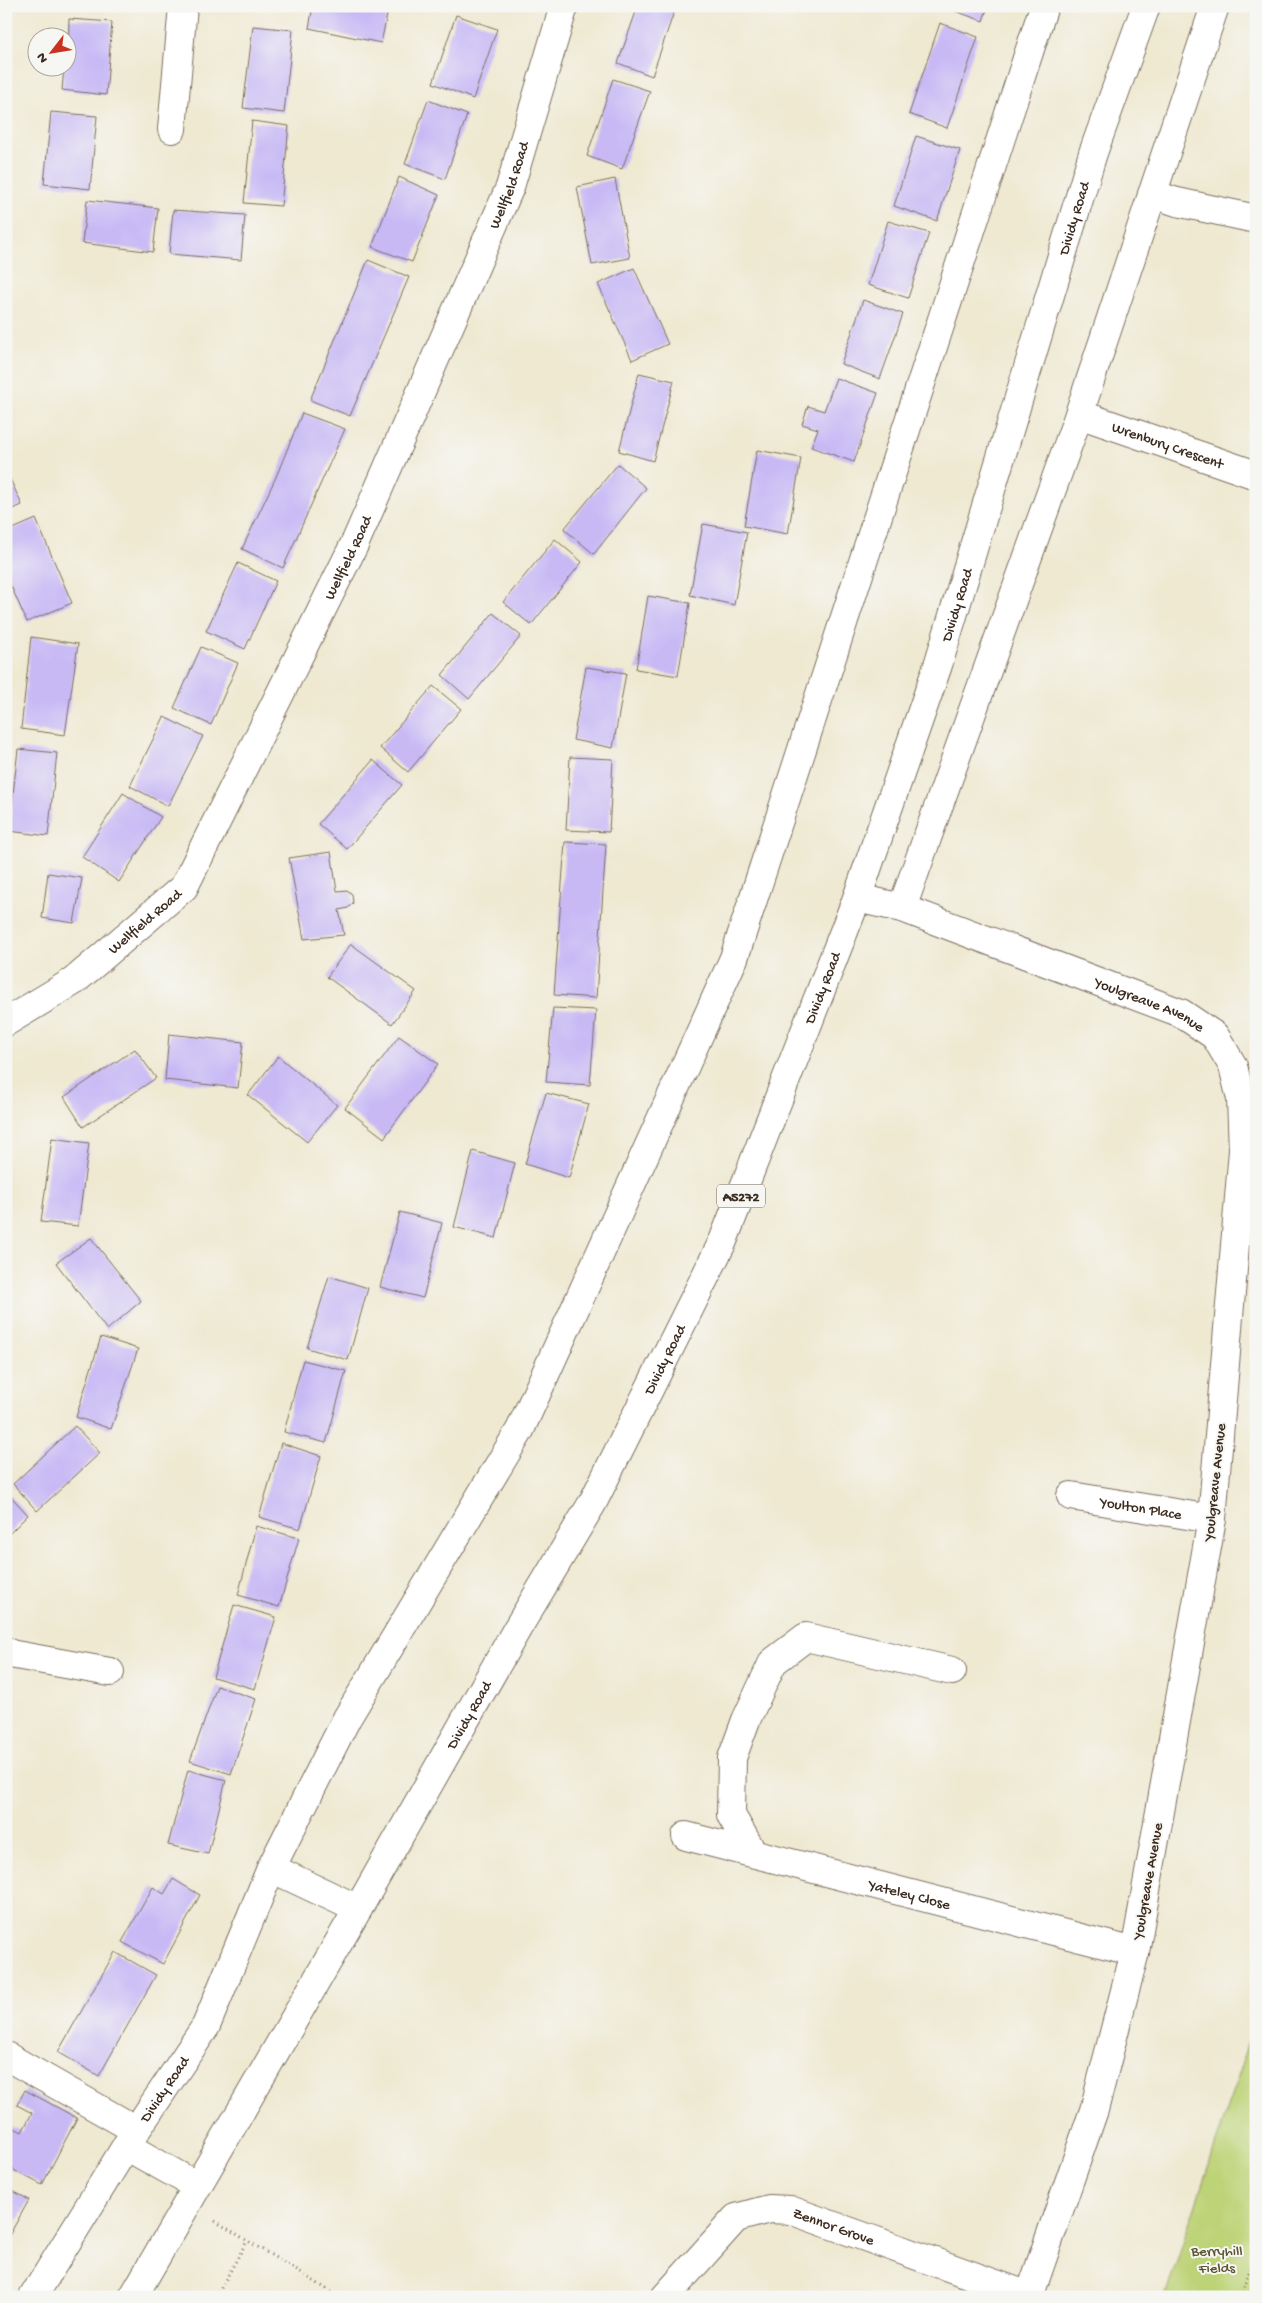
<svg xmlns="http://www.w3.org/2000/svg" width="1262" height="2303" font-family="'Gochi Hand',sans-serif">
  <style>
    .green { fill: #bdd377; stroke: #7c7e4a }
    .building { fill: #c8b9f5 }
    .lines { fill: none; stroke-linecap: round; stroke-linejoin: round }
    .minor-casing { stroke: #7a6d5d; stroke-width: 30 }
    .major-casing { stroke: #7a6d5d; stroke-width: 30 }
    .path { stroke: #7a6d5d; stroke-width: 3; stroke-dasharray: 1 4; stroke-linecap: butt }
    .minor { stroke: #fff; stroke-width: 28 }
    .major { stroke: #fff; stroke-width: 28 }
    .labels { text-anchor: middle; stroke-width: 4; stroke-linejoin: round; paint-order: stroke }
    .shield { fill: #f6f6f2; stroke: #73675e; stroke-width: 1 }
    .shield-label { font-size: 14px; font-weight: bold; fill: #3b2a1e }
    .street-label { font-size: 15px; fill: #3b2a1e; stroke: #f6f6f2 }
    .park-label { font-size: 15px; fill: #5c5434; stroke: #f6f6f2 }
  </style>
  <rect width="100%" height="100%" fill="#f6f6f2"/>
  <filter id="ink" filterUnits="userSpaceOnUse"><feTurbulence type="fractalNoise" baseFrequency=".02" numOctaves="2"/><feDisplacementMap in="SourceGraphic" scale="10" xChannelSelector="R" yChannelSelector="G"/><feConvolveMatrix kernelMatrix="1 2 1 2 8 2 1 2 1" color-interpolation-filters="sRGB"/></filter>
  <filter id="wash" filterUnits="userSpaceOnUse"><feTurbulence type="fractalNoise" baseFrequency=".0096" numOctaves="4" result="noise"/><feDisplacementMap in="SourceGraphic" scale="20" xChannelSelector="R" yChannelSelector="G"/><feGaussianBlur stdDeviation="1.12" result="paint"/><feColorMatrix in="noise" values="0 0 0 0 0 0 0 0 0 0 0 0 0 0 0 0 0 1.4 0 .05"/><feComposite in="paint" operator="in"/></filter>
  <g filter="url(#wash)">
    <rect width="100%" height="100%" fill="#efe9d2"/>
    <path class="green" d="M1256,2015V2297H1165L1246,2052Z"/>
    <g id="blocks">
      <g class="building">
        <path d="M313,6H389L381,43L309,28Z"/>
        <path d="M638,6H676L652,76L618,63Z"/>
        <path d="M941,6H988L983,21Z"/>
        <path d="M456,15L497,29L473,99L433,83Z"/>
        <path d="M69,19L112,22L106,95L62,90L64,68H68Z"/>
        <path d="M940,23L978,37L947,128L909,114Z"/>
        <path d="M253,26L293,30L284,113L243,108Z"/>
        <path d="M613,79L650,91L622,169L587,156Z"/>
        <path d="M428,100L467,115L445,179L405,164Z"/>
        <path d="M51,112L97,116L90,189L44,184Z"/>
        <path d="M252,121L289,126L281,206L244,203Z"/>
        <path d="M916,136L960,150L937,221L894,206Z"/>
        <path d="M399,177L439,195L412,262L372,247Z"/>
        <path d="M615,179L630,258L592,265L577,187Z"/>
        <path d="M87,200L158,208L153,252L82,243Z"/>
        <path d="M173,210L245,215L241,260L169,254Z"/>
        <path d="M888,221L929,233L908,298L868,285Z"/>
        <path d="M368,260L409,277L350,416L310,400Z"/>
        <path d="M634,268L668,344L632,360L598,284Z"/>
        <path d="M863,300L903,314L880,379L841,364Z"/>
        <path d="M639,373L674,381L653,461L619,451Z"/>
        <path d="M836,378L878,393L854,462L811,447L818,429L802,424L808,406L824,411Z"/>
        <path d="M302,413L345,429L283,568L242,549L276,477Z"/>
        <path d="M757,450L801,458L788,534L744,526Z"/>
        <path d="M618,464L646,488L594,554L564,529Z"/>
        <path d="M6,470L22,505L6,512Z"/>
        <path d="M36,519L72,603L27,622L6,575V532Z"/>
        <path d="M703,524L747,532L734,605L690,595Z"/>
        <path d="M555,539L582,562L531,625L503,602Z"/>
        <path d="M238,563L276,581L245,649L206,631Z"/>
        <path d="M648,596L690,603L678,676L636,669Z"/>
        <path d="M493,613L521,636L469,699L442,675Z"/>
        <path d="M31,637L78,644L65,735L21,729Z"/>
        <path d="M201,647L238,663L211,725L174,708Z"/>
        <path d="M586,667L626,673L613,748L573,740Z"/>
        <path d="M433,686L461,709L408,772L380,748Z"/>
        <path d="M164,717L203,736L168,806L130,786Z"/>
        <path d="M18,749L57,753L48,836L9,831Z"/>
        <path d="M570,757L613,759L609,832L566,830Z"/>
        <path d="M373,760L402,785L347,849L318,824Z"/>
        <path d="M123,793L161,817L119,882L82,857Z"/>
        <path d="M565,842L606,844L596,998L554,995Z"/>
        <path d="M331,852L337,891L347,890L352,894L353,903L348,908L339,910L344,935L304,939L289,858Z"/>
        <path d="M48,873L82,878L74,923L42,918Z"/>
        <path d="M351,944L416,991L392,1024L327,977Z"/>
        <path d="M553,1008L596,1010L590,1085L546,1082Z"/>
        <path d="M169,1034L243,1042L238,1088L165,1080Z"/>
        <path d="M399,1036L438,1064L384,1138L345,1108Z"/>
        <path d="M135,1049L156,1078L83,1127L64,1097Z"/>
        <path d="M278,1056L337,1105L307,1142L248,1095Z"/>
        <path d="M546,1093L589,1104L569,1178L525,1164Z"/>
        <path d="M52,1138L89,1143L78,1226L41,1222Z"/>
        <path d="M473,1151L515,1163L496,1238L454,1227Z"/>
        <path d="M400,1212L442,1223L423,1298L380,1287Z"/>
        <path d="M91,1238L141,1301L107,1330L56,1263Z"/>
        <path d="M329,1276L368,1288L348,1360L307,1348Z"/>
        <path d="M101,1337L138,1349L111,1429L76,1417Z"/>
        <path d="M303,1360L346,1371L326,1443L284,1432Z"/>
        <path d="M75,1426L100,1453L37,1511L13,1484Z"/>
        <path d="M281,1443L321,1456L300,1529L259,1517Z"/>
        <path d="M6,1491L28,1515L6,1537Z"/>
        <path d="M256,1526L299,1538L279,1607L238,1595Z"/>
        <path d="M234,1605L276,1617L255,1689L213,1677Z"/>
        <path d="M217,1686L256,1699L231,1774L190,1761Z"/>
        <path d="M188,1770L226,1780L208,1854L168,1845Z"/>
        <path d="M173,1879L200,1895L163,1964L122,1942L153,1887L164,1894Z"/>
        <path d="M115,1952L156,1975L99,2076L58,2052Z"/>
        <path d="M25,2090L77,2118L42,2185L6,2166V2124L22,2132L32,2113L17,2105Z"/>
        <path d="M6,2187L29,2200L6,2241Z"/>
      </g>
    </g>
  </g>
  <g filter="url(#ink)">
    <use href="#blocks" fill-opacity="0" stroke="#7a6d5d" stroke-width="1"/>
    <g class="lines">
      <defs>
        <g id="minor">
          <path d="M172,129L183,6"/>
          <path d="M1152,194L1177,202L1256,219"/>
          <path id="s1" d="M1079,414L1256,475"/>
          <path id="s2" d="M857,898L902,908L1181,1013L1215,1036L1233,1066L1241,1099L1243,1150L1212,1519L1135,1952L1094,2110L1029,2297"/>
          <path d="M902,908L1079,414L1215,6"/>
          <path id="s3" d="M6,1022L74,981L184,887L355,543L510,187L564,6"/>
          <path id="s4" d="M1071,1496L1212,1519"/>
          <path d="M6,1651L10,1654L110,1672"/>
          <path id="s5" d="M686,1836L1135,1952"/>
          <path d="M753,1853L731,1815L732,1758L746,1720L773,1662L806,1637L952,1671"/>
          <path d="M271,1868L358,1909"/>
          <path d="M6,2056L136,2130"/>
          <path d="M126,2146L197,2186"/>
          <path id="s6" d="M33,2297L131,2138L206,2026L271,1868L347,1718L520,1430L734,958L1044,6"/>
          <path id="s7" d="M665,2297L736,2218L769,2209L790,2210L1029,2296"/>
        </g>
        <g id="major">
          <path id="s8" d="M133,2297L358,1909L517,1629L593,1502L723,1241L857,898L938,665L1093,153L1146,6"/>
        </g>
      </defs>
      <use href="#minor" class="minor-casing"/>
      <use href="#major" class="major-casing"/>
      <g class="path">
        <path d="M215,2221L340,2297"/>
        <path d="M216,2297L247,2241"/>
        <path d="M1241,2297L1256,2251"/>
      </g>
      <use href="#minor" class="minor"/>
      <use href="#major" class="major"/>
    </g>
  </g>
  <g class="labels">
    <rect class="shield" x="717" y="1184.5" width="48" height="23" rx="4"/>
    <g class="shield-label">
      <text x="741" y="1201">A5272</text>
    </g>
    <g class="street-label">
      <text dy="5" stroke="none"><textPath href="#s3" startOffset="998">Wellfield Road</textPath></text>
      <text dy="5" stroke="none"><textPath href="#s8" startOffset="2292">Dividy Road</textPath></text>
      <text dy="5" stroke="none"><textPath href="#s1" startOffset="94">Wrenbury Crescent</textPath></text>
      <text dy="5" stroke="none"><textPath href="#s3" startOffset="592">Wellfield Road</textPath></text>
      <text dy="5" stroke="none"><textPath href="#s8" startOffset="1888">Dividy Road</textPath></text>
      <text dy="5" stroke="none"><textPath href="#s3" startOffset="172">Wellfield Road</textPath></text>
      <text dy="5" stroke="none"><textPath href="#s8" startOffset="1482">Dividy Road</textPath></text>
      <text dy="5" stroke="none"><textPath href="#s2" startOffset="312">Youlgreave Avenue</textPath></text>
      <text dy="5" stroke="none"><textPath href="#s8" startOffset="1078">Dividy Road</textPath></text>
      <text transform="translate(1214 1482) rotate(-84)" y="5">Youlgreave Avenue</text>
      <text dy="5" stroke="none"><textPath href="#s4" startOffset="71">Youlton Place</textPath></text>
      <text dy="5" stroke="none"><textPath href="#s8" startOffset="672">Dividy Road</textPath></text>
      <text transform="translate(1147 1881) rotate(-80)" y="5">Youlgreave Avenue</text>
      <text dy="5" stroke="none"><textPath href="#s5" startOffset="231">Yateley Close</textPath></text>
      <text dy="5" stroke="none"><textPath href="#s6" startOffset="246">Dividy Road</textPath></text>
      <text dy="5" stroke="none"><textPath href="#s7" startOffset="208">Zennor Grove</textPath></text>
    </g>
    <g class="park-label">
      <text x="1217" y="2255">Berryhill<tspan x="1217" dy="17">Fields</tspan></text>
    </g>
  </g>
  <rect width="1262" height="2303" fill="none" stroke="#f6f6f2" stroke-width="25"/>
  <g transform="translate(52 52) rotate(239)"><circle r="24" fill="#f6f6f2" stroke="#aba49d"/>
  <path d="M0-4L9 19L0 12L-9 19Z" fill="#c8321e"/>
  <text y="-8" font-size="14" font-weight="bold" text-anchor="middle" fill="#3b2a1e">N</text>
  </g>
</svg>
